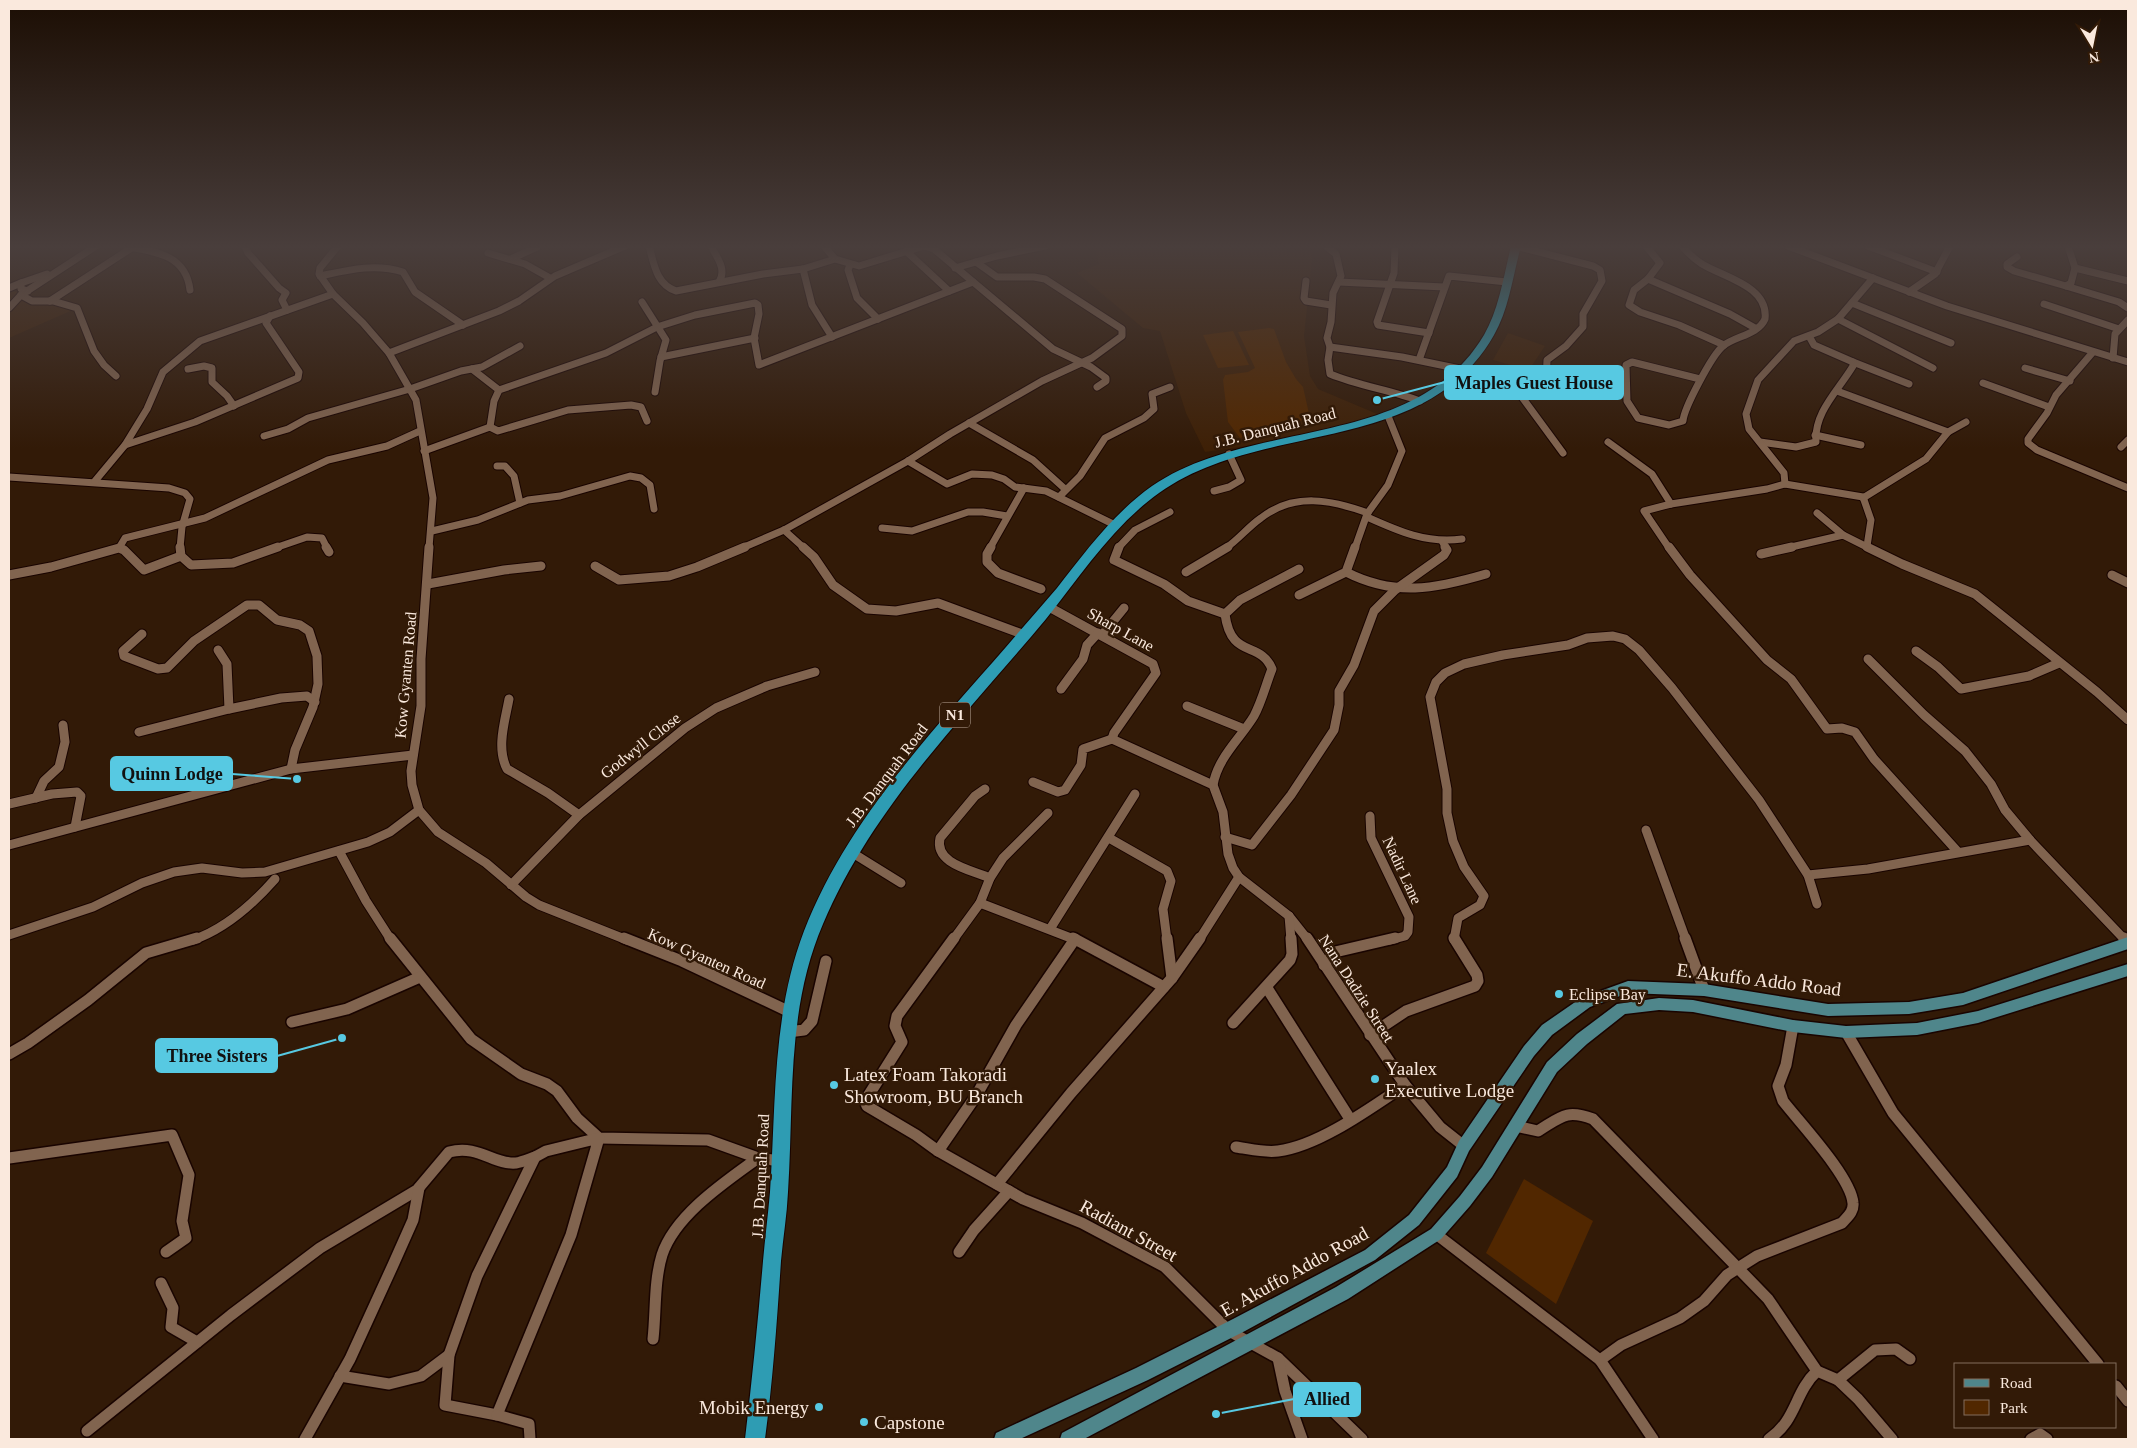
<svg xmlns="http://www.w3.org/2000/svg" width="2137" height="1448" font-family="'Times New Roman',serif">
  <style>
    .built { fill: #3e2006 }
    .green { fill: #512700 }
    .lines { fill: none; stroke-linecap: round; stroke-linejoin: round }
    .minor-far2-casing { stroke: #190400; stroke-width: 9 }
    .minor-far1-casing { stroke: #190400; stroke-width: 11 }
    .minor-casing { stroke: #190400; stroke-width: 14 }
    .major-casing { stroke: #190400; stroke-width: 3 }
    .highway-casing { stroke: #190400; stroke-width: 2 }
    .minor-far2 { stroke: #81644f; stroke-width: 7 }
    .minor-far1 { stroke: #81644f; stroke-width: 9 }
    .minor { stroke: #81644f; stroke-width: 11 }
    .major { fill: #4f868b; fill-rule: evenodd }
    .highway { fill: #2e9cb3; fill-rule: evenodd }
    .poi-dot { fill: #57c9e2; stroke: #321a07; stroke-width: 2 }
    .labels { text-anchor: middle; stroke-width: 5; stroke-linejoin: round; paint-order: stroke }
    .shield { fill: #321a07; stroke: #beab9d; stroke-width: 1 }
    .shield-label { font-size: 15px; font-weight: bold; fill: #fae9dd }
    .street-label { font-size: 16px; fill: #fae9dd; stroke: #321a07 }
    .poi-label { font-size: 16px; fill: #fae9dd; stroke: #321a07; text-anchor: start }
    .near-street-label { font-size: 19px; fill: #fae9dd; stroke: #321a07 }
    .near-poi-label { font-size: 19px; fill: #fae9dd; stroke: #321a07; text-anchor: start }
    .leader { fill: none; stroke: #57c9e2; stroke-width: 2 }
    .callout-dot { fill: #57c9e2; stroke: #321a07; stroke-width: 2 }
    .callout { fill: #57c9e2; stroke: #57c9e2; stroke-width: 2 }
    .callout-label { font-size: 18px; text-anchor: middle; font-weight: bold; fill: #111 }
  </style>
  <rect width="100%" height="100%" fill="#321a07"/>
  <g class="built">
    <path d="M1094,246H1282L1286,252L1313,250L1304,336L1310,376L1318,389L1382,416L1333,429L1254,445L1205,452L1186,413L1160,331L1143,328L1077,273L1099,264Z"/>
    <path d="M9,290L75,309L9,338Z"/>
    <path d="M1508,333L1545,346L1529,370L1493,360Z"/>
  </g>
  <g class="green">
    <path d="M1269,328L1274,329L1286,362L1296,379L1303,387L1310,418L1240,438L1228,422L1223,380L1225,375L1248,372L1255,368L1238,332Z"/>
    <path d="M1233,331L1249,365L1218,368L1203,335Z"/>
    <path d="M1524,1179L1593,1221L1556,1304L1486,1253Z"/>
  </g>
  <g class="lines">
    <defs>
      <g id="minor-far2">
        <path d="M96,246L21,295L32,301H53L77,308L94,351L104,365L116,376"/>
        <path d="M245,246L248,253L279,288L286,293L282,300L287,310"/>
        <path d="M338,246L320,268L319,274L333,294L363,323L389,353L416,400L433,498L429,548"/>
        <path d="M649,246C654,264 656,284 676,291L763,274L803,269L835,259"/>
        <path d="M711,246C717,258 727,269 719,282"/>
        <path d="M824,246L835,259L859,266L924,246L934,249L1053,349L1091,367L1106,378V381L1097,387"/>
        <path d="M1395,246L1394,273L1377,322L1378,325L1429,333"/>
        <path d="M1516,246L1593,266L1600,270L1602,281L1583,314V327L1566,346L1547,360L1546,383L1533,390L1516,389"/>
        <path d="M1646,246L1660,263L1648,279L1634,290L1629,305L1640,312L1679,325L1724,345"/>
        <path d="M1682,246C1688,253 1694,259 1702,264C1723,277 1769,286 1765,319C1758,335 1735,336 1723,346C1712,355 1684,408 1683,421L1669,425L1638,418L1627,401L1626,365L1632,362L1700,379"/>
        <path d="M1788,246L1947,306L2128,362"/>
        <path d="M1868,246L1937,272"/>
        <path d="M2068,246L2075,268L2071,283L2066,286L2119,302L2128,308"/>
        <path d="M129,247C158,252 186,256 190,290"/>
        <path d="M1327,247L1336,254L1341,276L1333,293L1331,322L1327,338L1330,347L1328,360L1330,374C1359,386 1391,390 1420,401"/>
        <path d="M906,251L949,291"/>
        <path d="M488,253L525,264L550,278"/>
        <path d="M2017,257L2007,264V267L2014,271L2066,286"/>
        <path d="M511,259L537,247"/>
        <path d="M850,265L848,270L857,298L878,319"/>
        <path d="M955,268L997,256L1045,246"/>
        <path d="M2075,268L2128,281"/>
        <path d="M803,269L812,305L832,337"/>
        <path d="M320,276C348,270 375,263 403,272L415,292L463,325"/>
        <path d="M1648,279L1730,314L1755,328"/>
        <path d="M1306,281L1304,298L1306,301L1331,305"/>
        <path d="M1339,282L1444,287"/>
        <path d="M9,288L21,283"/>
        <path d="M28,291L21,289V283L47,274"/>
        <path d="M1909,292L1935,274L1950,246"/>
        <path d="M50,301L133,247"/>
        <path d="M642,302L666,340L660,361L655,392"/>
        <path d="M1852,303L1951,343"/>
        <path d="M2044,304L2119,329"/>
        <path d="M9,308L21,295"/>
        <path d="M1838,319L1933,368"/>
        <path d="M1330,347L1402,357L1465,370L1516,389L1563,453"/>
        <path d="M2093,352L2056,395L2047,413L2028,439V443L2037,450L2128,488"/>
        <path d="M389,353L499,311L519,301L555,276L625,246"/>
        <path d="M661,357L755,338"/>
        <path d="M2113,358L2115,334L2128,320"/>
        <path d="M1419,360L1449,276L1507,282"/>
        <path d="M1853,362L1909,384"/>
        <path d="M2025,368L2070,381"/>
        <path d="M188,369L204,366L212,368V382L227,396L234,406"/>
        <path d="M472,369L499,390"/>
        <path d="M1983,383L2049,407"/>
        <path d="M1837,391L1948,432"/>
        <path d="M969,423L1033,460L1065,489"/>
        <path d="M490,427L494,401L499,390L606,353L657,327L695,315L755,303L758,305L759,314L754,338L759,365L973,282"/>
        <path d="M1815,435L1861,445"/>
        <path d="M264,436L288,429L308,418L410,389L461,371L482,367L520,346"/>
        <path d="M1608,442L1652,474L1671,504"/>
        <path d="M1760,442L1796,447L1816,442C1814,412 1838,391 1853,366V362L1814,345L1809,336"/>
        <path d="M125,445L147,409L163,372L200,341L333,294"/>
        <path d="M2121,447L2128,440"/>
        <path d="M424,451L490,427L498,431L568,410L631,405L641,407L647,421"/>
        <path d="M908,461L947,484L972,474L992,475L1004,479L1015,487L1046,491L1115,525"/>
        <path d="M497,466H505L514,476L520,503"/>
        <path d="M9,477L169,488L185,493L190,499L182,527L180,548"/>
        <path d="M95,481L125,445L195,422L298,378L299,372L266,323L270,316"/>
        <path d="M1785,484L1784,473L1749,429L1746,414L1758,380L1794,341L1818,332L1838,319L1873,278"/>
        <path d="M1214,491L1229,487L1241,480L1229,454"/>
        <path d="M1059,497L1080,476L1105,438L1144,418L1154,409L1152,394L1170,387"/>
        <path d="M1863,498L1926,459L1948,432L1966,422"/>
        <path d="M1817,513L1843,535"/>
        <path d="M1367,517C1398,531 1427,544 1462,539"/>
        <path d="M882,528L912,531L968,512H983L1007,516"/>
        <path d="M784,530L804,548"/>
        <path d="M432,531L478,520L528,500L560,496L630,476L641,478L650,485L654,509"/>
        <path d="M1442,541L1446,548"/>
        <path d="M119,548L125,538L205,518L328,460L387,446L420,431"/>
        <path d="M275,548L307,537L322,538L327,548"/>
        <path d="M742,548L784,530L908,461L950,434L1042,381L1092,358L1122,336V329L1045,279L1034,277H997L976,262"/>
        <path d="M990,548L1024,488"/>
        <path d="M1118,548L1135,530L1170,512"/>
        <path d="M1226,548C1239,539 1248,527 1261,518C1294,492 1332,500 1368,513"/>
        <path d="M1355,548L1367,514L1388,485L1402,451L1388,416"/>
        <path d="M1669,548L1644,511L1671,504L1767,489L1785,484L1863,497L1871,520L1867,546"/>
        <path d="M1787,548L1843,535L1869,548"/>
      </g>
      <g id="minor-far1">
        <path d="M180,547L181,556L191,565L233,563L278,547"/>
        <path d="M326,547L329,552"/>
        <path d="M429,547L421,659V706L411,771L412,785L419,810L438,832L486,863L526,897L539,905L627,940"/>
        <path d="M803,547L814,557L833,585L867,609L896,611L938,603L1025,635"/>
        <path d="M991,547L987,554V562L998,573L1041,589"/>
        <path d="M1119,547L1114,560L1164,584L1188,601L1225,614"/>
        <path d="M1669,547L1690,575L1767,660L1791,679L1827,729L1842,728L1855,732L1874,759L1958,852"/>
        <path d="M1867,547L1902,564L1975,594L2097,692L2128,720"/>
        <path d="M1761,554L1792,547"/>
        <path d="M595,566L619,580L669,576L697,567L745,547"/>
        <path d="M1186,572L1228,547"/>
        <path d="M1346,572C1395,597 1435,589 1486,574"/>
        <path d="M9,575L51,567L119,548L124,550L144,570L181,556"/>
        <path d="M2112,575L2128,583"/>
        <path d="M428,584L504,570L541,566"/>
        <path d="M1299,595L1346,572L1355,547"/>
        <path d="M1049,607L1153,664L1156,673L1114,733L1112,739"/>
        <path d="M142,634L123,651L124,656L158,669L167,668L194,641L247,605H259L277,620L300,625L309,631L317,656L318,684L313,707L295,750L291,769"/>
        <path d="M1102,635L1124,608"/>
        <path d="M218,650L227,664L229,709"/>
        <path d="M1916,651L1938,667L1961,689L2029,676L2059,663"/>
        <path d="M1868,659L1924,715L1965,751L1991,784L2005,810L2030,840L2125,940"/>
        <path d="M1061,689L1083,659L1087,645L1098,633"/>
        <path d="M509,699C505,721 496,748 507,769L548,793L579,815"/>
        <path d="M1187,706L1244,729"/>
        <path d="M139,732L229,709L281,698L307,696L315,702"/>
        <path d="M1033,782L1058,792L1065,790L1081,765L1083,749L1112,739L1213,785L1223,812L1228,854L1233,868L1239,877L1289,916L1308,940"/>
        <path d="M1213,785C1218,757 1240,739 1254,716C1262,701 1266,684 1272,669C1260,640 1231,660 1225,614L1240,600L1299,569"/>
        <path d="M985,789L975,796L940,838C934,864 972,870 990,878"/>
        <path d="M36,798L44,781L59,767L65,742L63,725"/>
        <path d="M9,804L52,794L77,792L81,796L75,827"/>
        <path d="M1370,816L1371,838L1409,917L1408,932L1405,936L1390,940"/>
        <path d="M1646,830L1686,940"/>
        <path d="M1225,837L1252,845L1291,795L1334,730L1339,705V691L1354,665L1374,611L1395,590L1444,555L1447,550L1445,547"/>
        <path d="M1109,838L1167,871L1171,881L1163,909L1167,940"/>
        <path d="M9,845L291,769L413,755"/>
        <path d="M339,851L366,901L391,940"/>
        <path d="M851,852L901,883"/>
        <path d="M1808,875L1868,869L2030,840"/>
        <path d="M511,885L579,815L685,728L716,708L767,686L815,672"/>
        <path d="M980,903L990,878L1003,858L1048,813"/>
        <path d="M1289,916L1291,940"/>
        <path d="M1050,929L1135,794"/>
        <path d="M9,935L93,907L142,883L174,872L202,868L242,873L265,872L368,842L390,832L419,810"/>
        <path d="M193,940C225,929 253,904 275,879"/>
        <path d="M953,940L980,903L1076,940"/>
        <path d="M1199,940L1239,877"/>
        <path d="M1454,940L1458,918L1480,905L1484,896L1464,867L1453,841L1447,813V789L1430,697L1436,682L1445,673L1464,664L1503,655L1568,645L1587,638L1613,636L1625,639L1639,650L1672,688L1759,800L1808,875L1817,904"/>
      </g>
      <g id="minor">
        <path d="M390,938L471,1039L521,1074L547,1084L557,1091L577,1118L599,1138L708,1140L758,1158L780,1161"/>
        <path d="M624,938L682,961L790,1012"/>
        <path d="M1073,938L1164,987"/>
        <path d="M1167,938L1172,978"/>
        <path d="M1307,938L1405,1085L1440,1127L1464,1146"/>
        <path d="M1685,938L1704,990"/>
        <path d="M2124,938L2128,943"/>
        <path d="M1075,939L1016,1025L976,1096L938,1151L1023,1199L1082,1223L1165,1267L1229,1331L1278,1358L1362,1439"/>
        <path d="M1324,965L1335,952L1395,938"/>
        <path d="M1267,988L1350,1119"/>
        <path d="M292,1022L347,1009L420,977"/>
        <path d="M1233,1023L1290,960L1292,954L1291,938"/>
        <path d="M788,1032L804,1030L812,1021L826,961"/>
        <path d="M1846,1032L1893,1113L2098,1364"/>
        <path d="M1370,1035L1406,1011L1475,986L1478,981L1477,975L1454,938"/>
        <path d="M9,1054L28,1043L88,1000L146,953L197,938"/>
        <path d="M1515,1126L1538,1131C1561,1117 1566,1109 1593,1119L1768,1299L1817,1371L1838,1380L1875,1350L1896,1349L1910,1359"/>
        <path d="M599,1138L571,1235L497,1415L445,1405L449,1355L477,1276L535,1157L546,1151Z"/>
        <path d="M1236,1147C1250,1149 1265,1153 1278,1151C1319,1146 1372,1107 1405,1085"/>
        <path d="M938,1151L916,1135L867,1106L865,1101L902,1042L895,1026L897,1016L954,938"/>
        <path d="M9,1158L172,1135L189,1175L182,1221L186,1238L166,1252"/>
        <path d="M997,1184L1071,1093L1172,978L1200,938"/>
        <path d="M1436,1234L1600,1360L1653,1439"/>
        <path d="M959,1252L974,1230L1009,1191"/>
        <path d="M161,1283L173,1308L171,1327L197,1342"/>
        <path d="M653,1339C656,1312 654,1281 662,1255C675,1215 725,1182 758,1158"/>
        <path d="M1278,1358L1285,1391L1302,1439"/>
        <path d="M1600,1360L1621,1345L1680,1318L1704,1301L1727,1275L1757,1256L1842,1223C1847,1217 1854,1212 1853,1203C1851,1177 1800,1123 1783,1101L1778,1086L1786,1065L1793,1026"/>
        <path d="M340,1376L389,1384L421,1376L449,1355"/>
        <path d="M1838,1380L1858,1399L1892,1439"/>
        <path d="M2116,1386L2128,1401"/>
        <path d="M497,1415L529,1424L530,1439"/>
        <path d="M87,1431L231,1315L320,1248L417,1190L449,1152C478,1144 494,1165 516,1163C522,1162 529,1159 535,1157"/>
        <path d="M305,1439L350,1359L393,1265L413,1220L419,1188"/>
        <path d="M1769,1439C1797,1420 1794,1393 1817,1371"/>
        <path d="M2031,1439L2040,1434L2047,1439"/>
      </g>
      <g id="major">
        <path d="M2128,937V949L1963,1005L1909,1014L1828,1016L1704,996L1628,993L1590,1007L1552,1035L1534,1056L1469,1151L1457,1177L1419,1225L1375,1260L1245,1331L1148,1380L1020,1439H994L996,1433L1136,1368L1233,1319L1365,1250L1409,1215L1447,1167L1459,1141L1524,1046L1542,1025L1581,998L1628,981L1704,984L1828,1004L1909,1002L1963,993Z"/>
        <path d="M2128,964V976L1978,1023L1917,1035L1846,1038L1793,1032L1693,1012L1659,1010L1625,1014L1587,1044L1557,1072L1492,1177L1470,1206L1441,1239L1348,1299L1084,1439H1060L1062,1433L1336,1287L1431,1229L1460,1196L1482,1167L1547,1062L1577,1034L1617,1004L1659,998L1693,1000L1793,1020L1846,1026L1917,1023L1978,1011Z"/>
      </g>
      <path id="highway" d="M1511,246H1521C1513,275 1509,309 1494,335C1424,458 1262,419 1159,493C1113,526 1081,575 1046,619C965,716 873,806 823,924C786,1010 794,1102 788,1192C787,1215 783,1238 781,1261C777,1321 773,1380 765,1439H745C752,1380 758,1321 763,1261C765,1238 768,1215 770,1192C776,1103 772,1015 804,931C847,821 930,734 1006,647C1023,627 1040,608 1057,588C1085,552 1114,513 1152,486C1253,417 1415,451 1484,335C1499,309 1504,275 1511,246Z"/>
    </defs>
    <use href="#minor-far2" class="minor-far2-casing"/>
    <use href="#minor-far1" class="minor-far1-casing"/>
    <use href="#minor" class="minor-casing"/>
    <use href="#major" class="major-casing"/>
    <use href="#highway" class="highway-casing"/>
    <use href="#minor-far2" class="minor-far2"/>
    <use href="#minor-far1" class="minor-far1"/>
    <use href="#minor" class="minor"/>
    <use href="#major" class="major"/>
    <use href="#highway" class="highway"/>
  </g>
  <linearGradient id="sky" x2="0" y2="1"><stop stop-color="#1c0e04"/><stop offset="0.55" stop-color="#493e3c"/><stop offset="1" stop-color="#493e3c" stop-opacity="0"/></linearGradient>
  <rect width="2137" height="449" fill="url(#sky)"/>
  <g class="poi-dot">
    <circle cx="1559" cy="994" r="5"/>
    <circle cx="1375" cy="1079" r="5"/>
    <circle cx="834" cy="1085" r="5"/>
    <circle cx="819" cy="1407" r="5"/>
    <circle cx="864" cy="1422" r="5"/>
  </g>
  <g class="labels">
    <rect class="shield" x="940" y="702.5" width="30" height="25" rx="4"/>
    <g class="shield-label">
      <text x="955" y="720">N1</text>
    </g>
    <g class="street-label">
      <text transform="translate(1275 427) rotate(-14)" y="6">J.B. Danquah Road</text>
      <text transform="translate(1121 629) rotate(29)" y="6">Sharp Lane</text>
      <text transform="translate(405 675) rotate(-85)" y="6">Kow Gyanten Road</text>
      <text transform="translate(640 745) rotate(-38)" y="6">Godwyll Close</text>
      <text transform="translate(886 775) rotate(-53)" y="6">J.B. Danquah Road</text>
      <text transform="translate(1403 870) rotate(65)" y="6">Nadir Lane</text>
      <text transform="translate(707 958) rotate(24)" y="6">Kow Gyanten Road</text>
      <text transform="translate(1357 988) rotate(57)" y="6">Nana Dadzie Street</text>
      <text transform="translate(760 1176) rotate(-87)" y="6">J.B. Danquah Road</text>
    </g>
    <g class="poi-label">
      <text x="1569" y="1000">Eclipse Bay</text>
    </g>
    <g class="near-street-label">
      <text transform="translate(1759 979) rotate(7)" y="7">E. Akuffo Addo Road</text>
      <text transform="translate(1129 1230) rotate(29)" y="7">Radiant Street</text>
      <text transform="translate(1294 1271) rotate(-29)" y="7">E. Akuffo Addo Road</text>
    </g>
    <g class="near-poi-label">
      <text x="1385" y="1075">Yaalex<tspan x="1385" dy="22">Executive Lodge</tspan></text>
      <text x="844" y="1081">Latex Foam Takoradi<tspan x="844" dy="22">Showroom, BU Branch</tspan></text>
      <text x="809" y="1414" text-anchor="end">Mobik Energy</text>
      <text x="874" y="1429">Capstone</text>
    </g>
  </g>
  <path class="leader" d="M1377 400L1445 382M297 779L232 774M342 1038L277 1056M1216 1414L1294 1399"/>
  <g class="callout-dot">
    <circle cx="1377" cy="400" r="5"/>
    <circle cx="297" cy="779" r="5"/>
    <circle cx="342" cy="1038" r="5"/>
    <circle cx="1216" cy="1414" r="5"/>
  </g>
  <g class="callout">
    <rect x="1445" y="366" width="178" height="33" rx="5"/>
    <rect x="111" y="757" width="121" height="33" rx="5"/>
    <rect x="156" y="1039" width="121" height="33" rx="5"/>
    <rect x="1294" y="1383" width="66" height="33" rx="5"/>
  </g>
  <g class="callout-label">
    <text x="1534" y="389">Maples Guest House</text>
    <text x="172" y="780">Quinn Lodge</text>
    <text x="217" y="1062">Three Sisters</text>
    <text x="1327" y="1405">Allied</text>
  </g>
  <rect width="2137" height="1448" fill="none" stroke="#fae9dd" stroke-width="20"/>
  <rect x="1954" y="1363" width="162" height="65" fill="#321a07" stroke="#826d5d"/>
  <rect x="1964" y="1379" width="25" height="8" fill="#4f868b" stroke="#826d5d"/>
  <text x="2000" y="1388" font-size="15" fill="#fae9dd">Road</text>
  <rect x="1964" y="1400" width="25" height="15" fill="#512700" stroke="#826d5d"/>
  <text x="2000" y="1413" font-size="15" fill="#fae9dd">Park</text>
  <g transform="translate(2092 45) rotate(170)" stroke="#321a07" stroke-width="4" paint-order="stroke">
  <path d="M0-4L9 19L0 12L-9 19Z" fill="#fae9dd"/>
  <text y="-8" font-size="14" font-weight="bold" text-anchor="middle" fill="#fae9dd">N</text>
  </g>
</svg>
